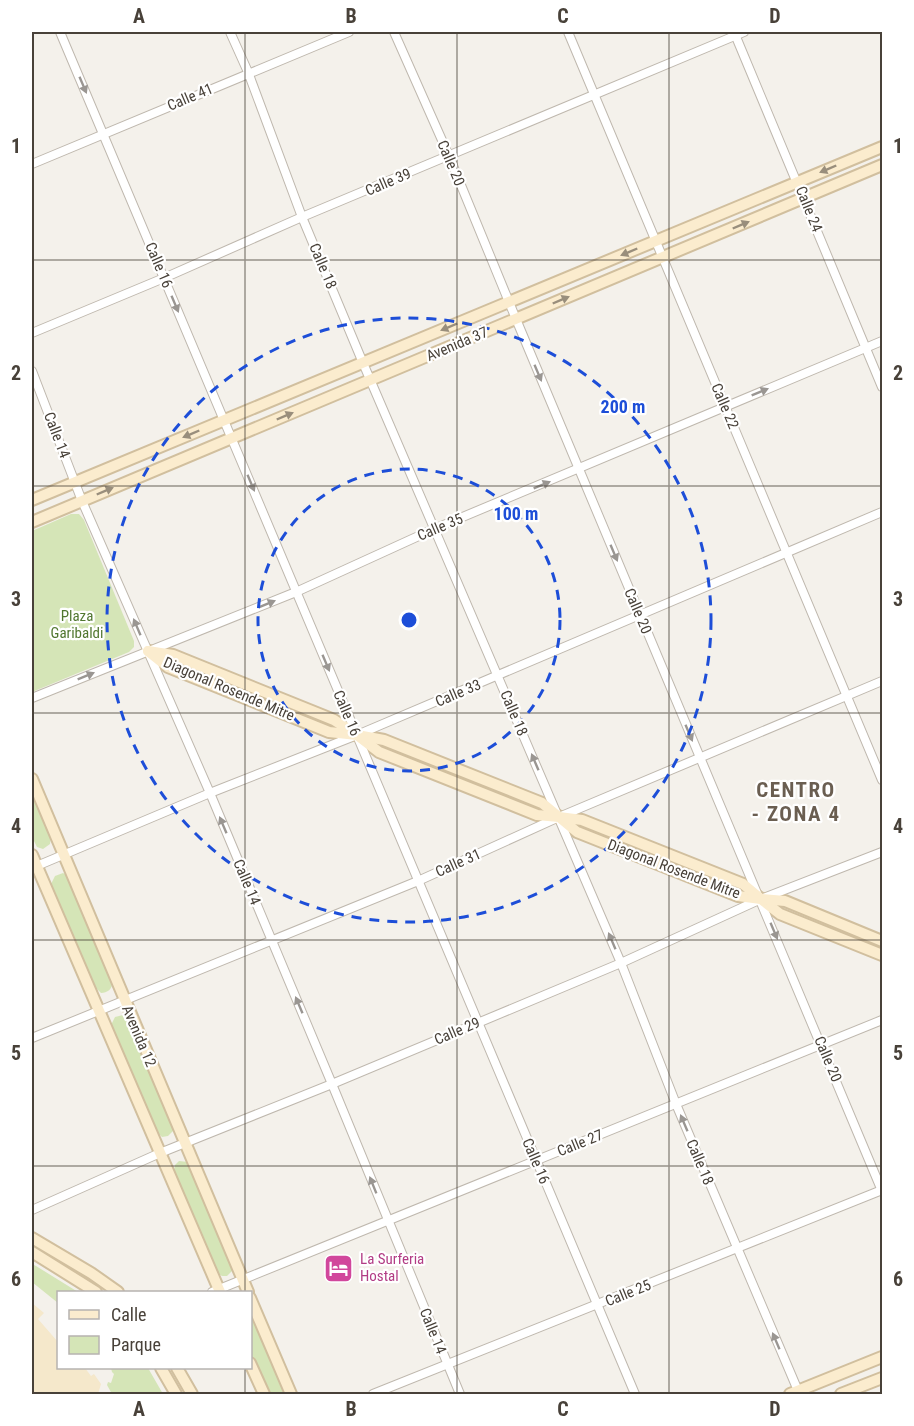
<svg xmlns="http://www.w3.org/2000/svg" width="914" height="1426" font-family="'Roboto Condensed',sans-serif">
  <style>
    .green { fill: #d5e5b7 }
    .sand { fill: #f5e8cb }
    .lines { fill: none; stroke-linecap: round; stroke-linejoin: round }
    .minor-casing { stroke: #bfb8ae; stroke-width: 10 }
    .secondary-casing { stroke: #d1bf9e; stroke-width: 14 }
    .minor { stroke: #fff; stroke-width: 8 }
    .secondary { stroke: #fbecce; stroke-width: 10 }
    .oneway { fill: #9a9692 }
    .oneway2 { fill: #998e7c }
    .grid { fill: none; stroke: #484139; stroke-width: 1.5; stroke-opacity: 0.55 }
    .ring { fill: none; stroke: #1d4ed8; stroke-width: 3; stroke-dasharray: 10 8 }
    .labels { text-anchor: middle; stroke-width: 4.5; stroke-linejoin: round; paint-order: stroke }
    .street-label { font-size: 15px; fill: #484139; stroke: #fff }
    .park-label { font-size: 15px; fill: #517730; stroke: #fff }
    .hotel-label { font-size: 15px; fill: #b23c85; stroke: #fff; text-anchor: start }
    .district-label { font-size: 21px; font-weight: bold; letter-spacing: 1.5px; fill: #6a5e51; stroke: #fff }
    .centre { fill: #1d4ed8; stroke: #fff; stroke-width: 3 }
    .ring-label { font-size: 18px; text-anchor: middle; font-weight: bold; fill: #1d4ed8; stroke: #fff; stroke-width: 4.5; stroke-linejoin: round; paint-order: stroke }
    .neatline { fill: none; stroke: #484139; stroke-width: 2 }
    .grid-label { font-size: 20px; text-anchor: middle; font-weight: bold; fill: #484139 }
  </style>
  <rect width="100%" height="100%" fill="#f4f1eb"/>
  <g class="green">
    <path d="M71,514H79L84,520L134,641V647L129,652L32,692V531Z"/>
    <path d="M32,791L51,837L50,844L43,849L37,847L32,837Z"/>
    <path d="M63,873L68,876L112,982C113,989 107,993 101,993L96,988L51,884L55,876Z"/>
    <path d="M123,1015L128,1018L173,1125L174,1130L168,1136L162,1137L157,1132L111,1025L115,1017Z"/>
    <path d="M179,1161L188,1162L234,1269L227,1276H222L217,1273L174,1171L175,1165Z"/>
    <path d="M32,1264L36,1266L78,1292H58V1303L32,1282Z"/>
    <path d="M250,1307L288,1394H268L251,1353Z"/>
    <path d="M111,1368H148L163,1394H112L107,1385L108,1382L111,1383L114,1374L112,1372Z"/>
  </g>
  <path class="sand" d="M32,1303L44,1313L38,1319L58,1342L57,1345L58,1348V1368H85L91,1376L94,1374L101,1384L98,1394H32Z"/>
  <g class="lines">
    <defs>
      <g id="minor">
        <path d="M60,32L635,1394"/>
        <path d="M230,32L248,72L302,217L363,363L621,963L676,1104L799,1393"/>
        <path d="M394,32L449,156L516,319L882,1191"/>
        <path d="M568,32L882,780"/>
        <path d="M734,32L882,387"/>
        <path d="M32,164L349,32"/>
        <path d="M32,333L164,278L302,217L744,32"/>
        <path d="M32,371L82,501L210,793L332,1084L460,1394"/>
        <path d="M32,698L296,592L434,529L882,341"/>
        <path d="M32,868L210,793L357,735L882,512"/>
        <path d="M32,1038L418,881L559,817L882,681"/>
        <path d="M32,1210L160,1153L332,1084L621,963L761,899L882,852"/>
        <path d="M212,1292L882,1020"/>
        <path d="M373,1394L882,1190"/>
      </g>
      <g id="secondary">
        <path d="M32,500L882,147"/>
        <path d="M32,522L882,165"/>
        <path d="M148,651L168,667L329,732L357,735L379,752L537,815L559,817L577,832L738,896L761,899L780,914L882,955"/>
        <path d="M148,651L173,655L334,720L357,735L384,740L542,803L559,817L582,820L743,884L761,899L785,901L882,941"/>
        <path d="M32,779L248,1292"/>
        <path d="M32,855L220,1292"/>
        <path d="M32,1238L91,1273L118,1292"/>
        <path d="M32,1252L96,1292"/>
        <path d="M250,1298L291,1394"/>
        <path d="M250,1363L264,1394"/>
        <path d="M161,1368L176,1394"/>
        <path d="M177,1368L192,1394"/>
        <path d="M790,1394L882,1357"/>
        <path d="M841,1394L882,1378"/>
      </g>
    </defs>
    <use href="#minor" class="minor-casing"/>
    <use href="#secondary" class="secondary-casing"/>
    <use href="#minor" class="minor"/>
    <use href="#secondary" class="secondary"/>
  </g>
  <defs><path id="oneway-solid" d="M-6-.8H1V-3.2L6.5 0L1 3.2V.8H-6Z" transform="scale(1.5)"/></defs>
  <g class="oneway">
    <use href="#oneway-solid" transform="translate(83 85) rotate(67)"/>
    <use href="#oneway-solid" transform="translate(175 304) rotate(67)"/>
    <use href="#oneway-solid" transform="translate(538 373) rotate(67)"/>
    <use href="#oneway-solid" transform="translate(760 392) rotate(-22)"/>
    <use href="#oneway-solid" transform="translate(251 483) rotate(67)"/>
    <use href="#oneway-solid" transform="translate(542 485) rotate(-22)"/>
    <use href="#oneway-solid" transform="translate(614 553) rotate(67)"/>
    <use href="#oneway-solid" transform="translate(267 604) rotate(-22)"/>
    <use href="#oneway-solid" transform="translate(137 627) rotate(-113)"/>
    <use href="#oneway-solid" transform="translate(326 663) rotate(67)"/>
    <use href="#oneway-solid" transform="translate(86 676) rotate(-22)"/>
    <use href="#oneway-solid" transform="translate(689 733) rotate(67)"/>
    <use href="#oneway-solid" transform="translate(535 762) rotate(-113)"/>
    <use href="#oneway-solid" transform="translate(223 825) rotate(-113)"/>
    <use href="#oneway-solid" transform="translate(774 931) rotate(67)"/>
    <use href="#oneway-solid" transform="translate(612 941) rotate(-113)"/>
    <use href="#oneway-solid" transform="translate(299 1005) rotate(-113)"/>
    <use href="#oneway-solid" transform="translate(684 1123) rotate(-113)"/>
    <use href="#oneway-solid" transform="translate(373 1185) rotate(-112)"/>
    <use href="#oneway-solid" transform="translate(776 1341) rotate(-113)"/>
  </g>
  <g class="oneway2">
    <use href="#oneway-solid" transform="translate(828 169) rotate(157)"/>
    <use href="#oneway-solid" transform="translate(741 225) rotate(-23)"/>
    <use href="#oneway-solid" transform="translate(629 252) rotate(157)"/>
    <use href="#oneway-solid" transform="translate(561 300) rotate(-23)"/>
    <use href="#oneway-solid" transform="translate(449 327) rotate(157)"/>
    <use href="#oneway-solid" transform="translate(285 416) rotate(-23)"/>
    <use href="#oneway-solid" transform="translate(191 434) rotate(157)"/>
    <use href="#oneway-solid" transform="translate(105 491) rotate(-23)"/>
  </g>
  <path class="grid" d="M245,32V1292M457,32V1394M669,32V1394M32,260H882M32,486H882M32,713H882M32,940H882M32,1166H882M245,1368V1394"/>
  <g class="ring">
    <circle cx="409" cy="620" r="151"/>
    <circle cx="409" cy="620" r="302"/>
  </g>
  <defs>
    <symbol id="hotel-square" viewBox="-11 -11 22 22"><rect x="-9" y="-9" width="18" height="18" rx="4" fill="#d1479c" stroke="#fff"/><path d="M-6-4.5h1.5V1H6V5H4.5V3h-9V5H-6ZM-4 0a1.8 1.8 0 1 1 3.6 0ZM.5 0V-2.5h3Q6-2.5 6 0Z" fill="#fff"/></symbol>
  </defs>
  <g fill-rule="evenodd">
    <use href="#hotel-square" x="322" y="1252" width="33" height="33"/>
  </g>
  <g class="labels">
    <g class="street-label">
      <text transform="translate(190 97) rotate(-23)" y="5">Calle 41</text>
      <text transform="translate(451 163) rotate(67)" y="5">Calle 20</text>
      <text transform="translate(388 182) rotate(-23)" y="5">Calle 39</text>
      <text transform="translate(809 209) rotate(68)" y="5">Calle 24</text>
      <text transform="translate(159 265) rotate(67)" y="5">Calle 16</text>
      <text transform="translate(323 266) rotate(67)" y="5">Calle 18</text>
      <text transform="translate(457 344) rotate(-23)" y="5">Avenida 37</text>
      <text transform="translate(725 406) rotate(67)" y="5">Calle 22</text>
      <text transform="translate(57 435) rotate(69)" y="5">Calle 14</text>
      <text transform="translate(440 527) rotate(-23)" y="5">Calle 35</text>
      <text transform="translate(638 611) rotate(67)" y="5">Calle 20</text>
      <text transform="translate(229 689) rotate(23)" y="5">Diagonal Rosende Mitre</text>
      <text transform="translate(458 693) rotate(-23)" y="5">Calle 33</text>
      <text transform="translate(347 713) rotate(67)" y="5">Calle 16</text>
      <text transform="translate(514 713) rotate(67)" y="5">Calle 18</text>
      <text transform="translate(458 863) rotate(-24)" y="5">Calle 31</text>
      <text transform="translate(674 869) rotate(21)" y="5">Diagonal Rosende Mitre</text>
      <text transform="translate(247 882) rotate(67)" y="5">Calle 14</text>
      <text transform="translate(457 1031) rotate(-23)" y="5">Calle 29</text>
      <text transform="translate(139 1036) rotate(67)" y="5">Avenida 12</text>
      <text transform="translate(828 1059) rotate(67)" y="5">Calle 20</text>
      <text transform="translate(580 1143) rotate(-22)" y="5">Calle 27</text>
      <text transform="translate(536 1161) rotate(67)" y="5">Calle 16</text>
      <text transform="translate(700 1162) rotate(67)" y="5">Calle 18</text>
      <text transform="translate(628 1293) rotate(-22)" y="5">Calle 25</text>
      <text transform="translate(433 1331) rotate(68)" y="5">Calle 14</text>
    </g>
    <g class="park-label">
      <text x="77" y="621">Plaza<tspan x="77" dy="17">Garibaldi</tspan></text>
    </g>
    <g class="hotel-label">
      <text x="360" y="1264">La Surferia<tspan x="360" dy="17">Hostal</tspan></text>
    </g>
    <g class="district-label">
      <text x="796" y="797">CENTRO<tspan x="796" dy="24">- ZONA 4</tspan></text>
    </g>
  </g>
  <circle cx="409" cy="620" r="9" class="centre"/>
  <g class="ring-label">
    <text x="623" y="413">200 m</text>
    <text x="516" y="520">100 m</text>
  </g>
  <rect width="914" height="1426" fill="none" stroke="#ffffff" stroke-width="66"/>
  <rect x="57" y="1291" width="195" height="78" fill="#ffffff" stroke="#b6b3b0" stroke-width="1.5"/>
  <rect x="69" y="1310" width="30" height="9" fill="#fbecce" stroke="#b6b3b0" stroke-width="1.5"/>
  <text x="111" y="1321" font-size="18" fill="#484139">Calle</text>
  <rect x="69" y="1336" width="30" height="18" fill="#d5e5b7" stroke="#b6b3b0" stroke-width="1.5"/>
  <text x="111" y="1351" font-size="18" fill="#484139">Parque</text>
  <rect x="33" y="33" width="848" height="1360" class="neatline"/>
  <g class="grid-label">
    <text x="139" y="23">A</text>
    <text x="351" y="23">B</text>
    <text x="563" y="23">C</text>
    <text x="775" y="23">D</text>
    <text x="16" y="153">1</text>
    <text x="898" y="153">1</text>
    <text x="16" y="380">2</text>
    <text x="898" y="380">2</text>
    <text x="16" y="606">3</text>
    <text x="898" y="606">3</text>
    <text x="16" y="833">4</text>
    <text x="898" y="833">4</text>
    <text x="16" y="1060">5</text>
    <text x="898" y="1060">5</text>
    <text x="16" y="1286">6</text>
    <text x="898" y="1286">6</text>
    <text x="139" y="1416">A</text>
    <text x="351" y="1416">B</text>
    <text x="563" y="1416">C</text>
    <text x="775" y="1416">D</text>
  </g>
</svg>
